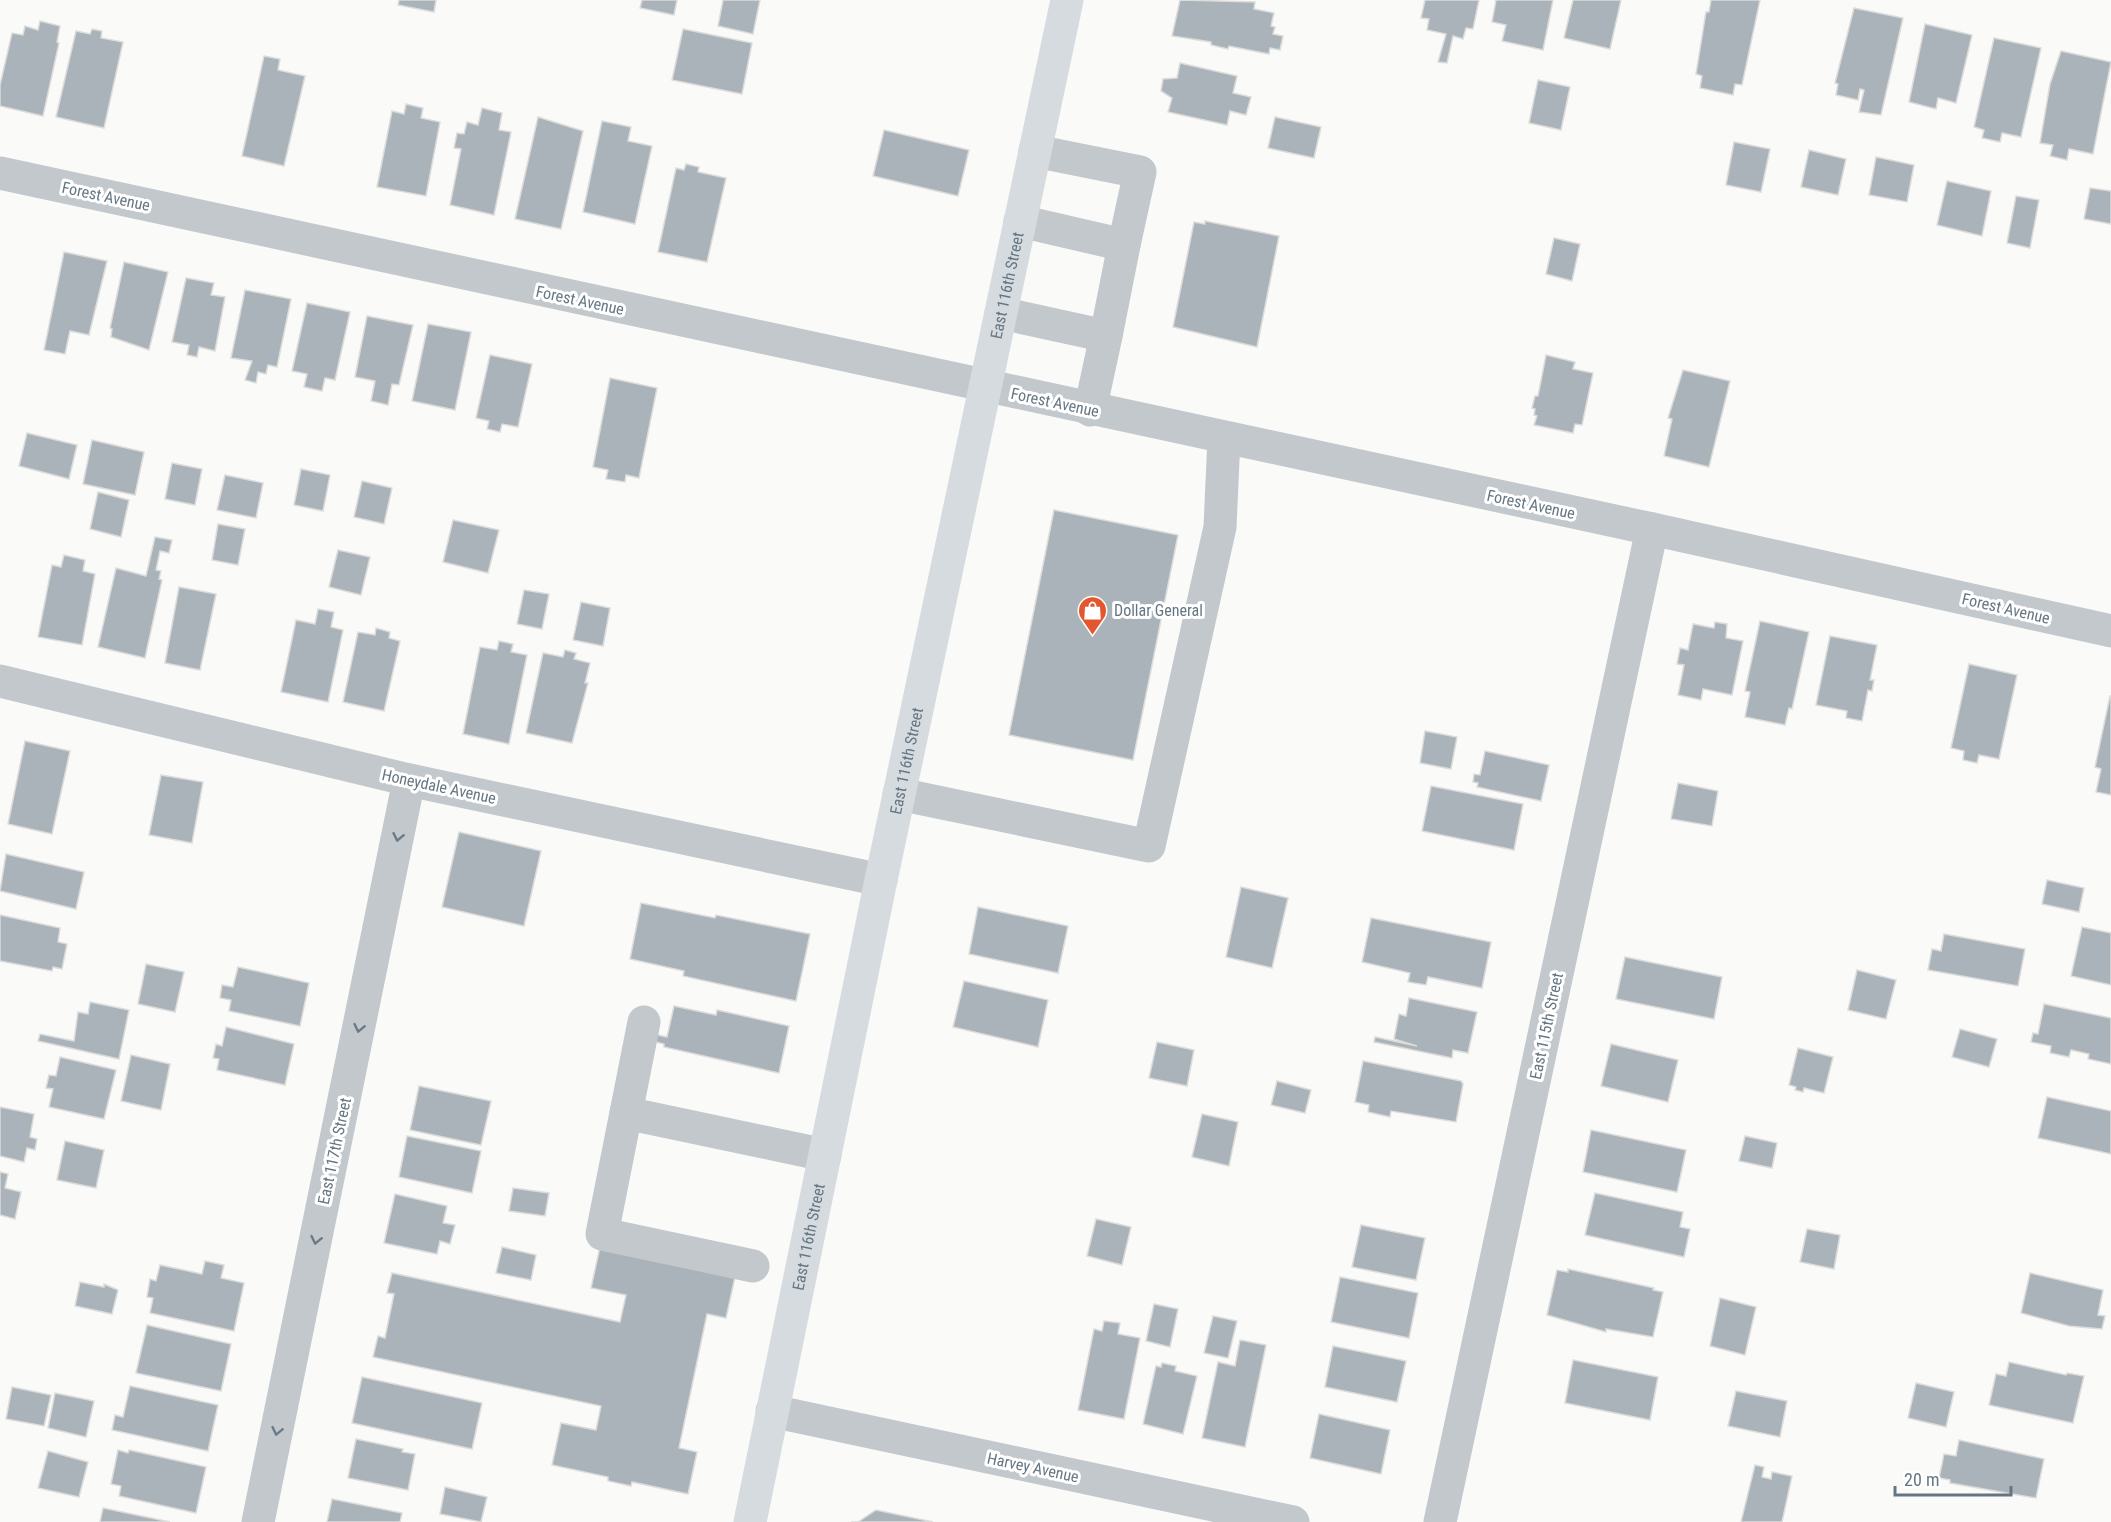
<svg xmlns="http://www.w3.org/2000/svg" width="2111" height="1522" font-family="'Roboto Condensed',sans-serif">
  <style>
    .building { fill: #aab3b9; stroke: #dcdcda; stroke-width: 1.5 }
    .lines { fill: none; stroke-linecap: round; stroke-linejoin: round }
    .minor { stroke: #c3c8cc; stroke-width: 33 }
    .major { stroke: #d6dbdf; stroke-width: 33 }
    .oneway { stroke: #6a7a87 }
    .labels { text-anchor: middle; stroke-width: 6; stroke-linejoin: round; paint-order: stroke }
    .street-label { font-size: 16px; fill: #657683; stroke: #fff }
    .poi-label { font-size: 16px; fill: #657683; stroke: #fff; text-anchor: start }
  </style>
  <rect width="100%" height="100%" fill="#fafaf8"/>
  <g class="building">
    <path d="M399,0H436L434,12L398,5Z"/>
    <path d="M642,0H677L674,15L640,8Z"/>
    <path d="M723,0H760L753,34L718,26Z"/>
    <path d="M1180,0L1255,2L1254,9L1274,13L1271,26L1275,27L1273,34L1283,36L1280,50L1270,48L1269,54L1229,46L1228,49L1211,45V42L1172,36Z"/>
    <path d="M1425,0H1479L1473,29L1466,28L1463,39L1453,36L1447,63L1438,62L1446,34L1427,30L1429,19L1421,18Z"/>
    <path d="M1496,0H1553L1543,50L1502,41L1506,25L1492,22Z"/>
    <path d="M1573,0H1621L1610,49L1564,38Z"/>
    <path d="M1711,0H1760L1742,85L1735,84L1733,95L1700,88L1702,76L1696,74L1706,12H1709Z"/>
    <path d="M1854,8L1903,18L1881,115L1859,112L1864,90L1860,89L1858,100L1836,95L1838,84L1835,83Z"/>
    <path d="M40,21L60,26L57,42L59,43L43,116L0,106V85L12,33L23,35L25,26L38,30Z"/>
    <path d="M1925,24L1972,35L1956,103L1938,98L1936,109L1909,102Z"/>
    <path d="M92,29L102,31L101,38L123,42L104,128L56,117L76,31L90,34Z"/>
    <path d="M683,29L752,43L742,94L672,80Z"/>
    <path d="M1994,38L2041,48L2021,137L2002,133L2000,142L1982,138L1984,130L1974,127Z"/>
    <path d="M2061,51L2111,62L2093,154L2069,149L2067,160L2050,156L2053,145L2040,143L2050,84Z"/>
    <path d="M264,56L280,59L278,70L305,76L284,166L242,156Z"/>
    <path d="M1180,63L1237,76L1233,93L1251,97L1246,115L1230,111L1227,125L1168,112L1172,98L1161,91L1163,79L1177,78Z"/>
    <path d="M1538,80L1570,87L1561,130L1529,123Z"/>
    <path d="M406,104L423,108L421,118L440,122L426,196L377,187L392,111L404,114Z"/>
    <path d="M482,108L502,113L499,130L511,132L494,215L450,205L461,149L454,148L457,133L464,134L467,122L478,125Z"/>
    <path d="M538,117L583,131L561,229L515,219Z"/>
    <path d="M1275,117L1321,127L1314,158L1268,148Z"/>
    <path d="M602,121L631,127L628,141L652,146L635,224L583,212Z"/>
    <path d="M884,130L969,150L958,196L873,176Z"/>
    <path d="M1734,142L1770,149L1761,192L1726,185Z"/>
    <path d="M1809,150L1846,159L1838,195L1801,187Z"/>
    <path d="M1876,157L1914,165L1907,202L1869,195Z"/>
    <path d="M686,164L699,167L698,172L726,178L707,262L658,252L676,168L684,170Z"/>
    <path d="M1947,181L1991,191L1982,236L1937,225Z"/>
    <path d="M2090,188L2111,191V224L2084,219Z"/>
    <path d="M2016,196L2039,200L2030,248L2007,243Z"/>
    <path d="M1205,221L1279,236L1257,347L1173,327L1194,222L1205,224Z"/>
    <path d="M1554,238L1580,244L1572,281L1546,274Z"/>
    <path d="M64,252L107,261L89,335L70,331L65,354L44,350Z"/>
    <path d="M124,262L168,272L149,350L111,337L112,329L110,328Z"/>
    <path d="M186,278L214,283L211,295L225,297L215,351L199,347L197,357L187,355L189,345L172,342Z"/>
    <path d="M245,290L291,299L277,367L268,365L266,374L258,372L256,383L245,380L252,361L231,358Z"/>
    <path d="M307,303L350,312L335,380L325,378L322,391L304,387L307,374L292,371Z"/>
    <path d="M367,316L413,325L399,385L392,384L388,405L371,401L375,381L355,377Z"/>
    <path d="M428,324L471,332L455,410L412,401Z"/>
    <path d="M490,355L532,364L518,427L502,424L500,432L487,429L489,421L476,418Z"/>
    <path d="M1546,355L1575,362L1573,369L1593,373L1582,425L1575,424L1573,433L1534,425L1537,416L1534,415L1535,409L1532,408L1535,396H1538Z"/>
    <path d="M1683,370L1730,381L1709,467L1664,456L1672,419L1668,418Z"/>
    <path d="M610,378L657,388L639,478L626,475L625,482L606,479L608,470L593,467Z"/>
    <path d="M27,433L77,445L69,479L19,466Z"/>
    <path d="M92,440L144,452L135,495L83,484Z"/>
    <path d="M172,463L202,469L195,505L165,499Z"/>
    <path d="M301,469L330,475L323,511L294,505Z"/>
    <path d="M225,475L263,483L256,518L217,510Z"/>
    <path d="M362,481L392,488L384,524L354,517Z"/>
    <path d="M98,492L129,500L121,537L90,529Z"/>
    <path d="M1054,510L1178,535L1133,760L1009,735Z"/>
    <path d="M453,520L499,530L488,573L443,562Z"/>
    <path d="M218,524L245,529L238,565L212,560Z"/>
    <path d="M155,537L172,540L169,553L160,551L156,570L161,571L159,579L162,580L145,658L98,647L116,568L146,576Z"/>
    <path d="M338,550L370,557L361,595L329,587Z"/>
    <path d="M64,555L85,560L83,571L95,574L82,645L38,637L52,565L61,567Z"/>
    <path d="M179,587L216,594L200,670L165,663Z"/>
    <path d="M524,590L549,594L542,629L517,624Z"/>
    <path d="M581,602L610,608L603,646L573,640Z"/>
    <path d="M318,609L334,612L331,627L343,630L328,702L281,692L296,620L315,624Z"/>
    <path d="M1760,621L1809,632L1792,709L1789,708L1785,725L1745,717L1750,692L1745,691Z"/>
    <path d="M1715,622L1727,624L1726,638L1743,641L1732,695L1703,689L1701,700L1678,695L1684,665L1677,664L1680,648L1688,650L1693,624L1714,628Z"/>
    <path d="M376,628L390,632L389,638L400,641L384,711L343,702L358,632L375,635Z"/>
    <path d="M1830,636L1877,645L1870,680H1874L1872,691L1868,690L1862,721L1846,718L1847,711L1816,705Z"/>
    <path d="M499,641L513,644L511,652L527,655L509,744L463,734L480,647L497,650Z"/>
    <path d="M565,650L576,653L574,659L590,663L585,683H588L572,743L526,733L543,653L563,657Z"/>
    <path d="M1969,664L2017,675L1999,759L1979,755L1977,763L1963,760L1964,751L1951,748Z"/>
    <path d="M2110,696H2111V795L2096,792L2101,769L2095,767Z"/>
    <path d="M1425,731L1457,737L1451,769L1420,763Z"/>
    <path d="M25,741L70,751L52,834L8,824Z"/>
    <path d="M1485,751L1549,765L1541,801L1477,787L1478,783L1473,782L1474,774L1480,775Z"/>
    <path d="M161,775L203,782L192,843L149,835Z"/>
    <path d="M1678,783L1718,791L1712,826L1671,819Z"/>
    <path d="M1431,786L1523,804L1514,850L1422,831Z"/>
    <path d="M459,832L541,851L524,926L442,907Z"/>
    <path d="M6,854L84,872L76,909L0,891Z"/>
    <path d="M2047,880L2084,888L2079,912L2042,904Z"/>
    <path d="M1241,887L1288,898L1272,968L1226,957Z"/>
    <path d="M641,903L715,918L716,915L810,934L796,1001L683,976L684,971L630,959Z"/>
    <path d="M978,907L1068,926L1058,973L969,954Z"/>
    <path d="M0,915L60,928L58,942L67,944L62,969L53,967L52,971L0,961Z"/>
    <path d="M1371,918L1491,942L1482,988L1428,977L1426,985L1408,982L1410,973L1362,962Z"/>
    <path d="M2082,927L2111,933V985L2071,976Z"/>
    <path d="M1944,934L2025,949L2018,986L1928,970L1932,949L1941,951Z"/>
    <path d="M1625,957L1722,977L1714,1019L1616,999Z"/>
    <path d="M146,964L184,972L175,1012L138,1004Z"/>
    <path d="M238,967L309,983L300,1026L229,1011L231,1000L220,998L222,985L233,987Z"/>
    <path d="M1857,970L1896,980L1886,1019L1848,1010Z"/>
    <path d="M964,981L1048,1000L1038,1047L953,1027Z"/>
    <path d="M1409,998L1477,1012L1468,1053L1453,1050L1452,1058L1374,1042L1375,1037L1417,1046L1394,1039L1399,1014L1406,1016Z"/>
    <path d="M90,1002L129,1010L119,1059L38,1041L40,1034L74,1041L78,1012L88,1014Z"/>
    <path d="M2044,1004L2111,1018V1064L2088,1059L2089,1054L2071,1050L2069,1057L2050,1053L2051,1046L2031,1042L2033,1033L2038,1034Z"/>
    <path d="M674,1006L716,1015L717,1010L789,1026L779,1073L664,1047V1044L652,1041L653,1034L667,1037Z"/>
    <path d="M226,1027L294,1044L285,1085L217,1070L219,1059L213,1058L216,1044L222,1046Z"/>
    <path d="M1960,1029L1997,1039L1989,1067L1952,1057Z"/>
    <path d="M1157,1042L1194,1050L1187,1086L1149,1078Z"/>
    <path d="M1611,1044L1678,1060L1668,1102L1601,1086Z"/>
    <path d="M1798,1048L1833,1057L1824,1093L1804,1088L1803,1092L1795,1090L1796,1087L1789,1085Z"/>
    <path d="M131,1055L170,1064L161,1110L121,1101Z"/>
    <path d="M60,1057L116,1070L104,1119L49,1107L53,1089L46,1088L49,1075L56,1076Z"/>
    <path d="M1363,1061L1461,1081L1463,1084L1456,1122L1391,1111L1390,1117L1368,1112L1369,1105L1355,1102Z"/>
    <path d="M1277,1081L1311,1090L1305,1113L1271,1105Z"/>
    <path d="M419,1086L491,1101L481,1145L410,1130Z"/>
    <path d="M2047,1097L2111,1111V1154L2038,1138Z"/>
    <path d="M0,1107L34,1114L30,1137L37,1139L35,1150L27,1148L24,1162L0,1156Z"/>
    <path d="M1202,1114L1238,1122L1229,1166L1192,1157Z"/>
    <path d="M1591,1130L1686,1150L1677,1192L1583,1172Z"/>
    <path d="M407,1136L481,1151L472,1193L399,1177Z"/>
    <path d="M1745,1136L1777,1143L1772,1168L1739,1161Z"/>
    <path d="M65,1141L104,1150L96,1188L57,1180Z"/>
    <path d="M0,1172L8,1174L5,1188L21,1192L15,1219L0,1215Z"/>
    <path d="M513,1188L549,1193L545,1216L509,1211Z"/>
    <path d="M1595,1193L1683,1212L1680,1227L1690,1229L1684,1257L1585,1235Z"/>
    <path d="M395,1194L447,1206L443,1223L455,1225L450,1244L440,1241L437,1254L384,1243Z"/>
    <path d="M1096,1219L1131,1227L1122,1265L1087,1256Z"/>
    <path d="M1361,1225L1425,1238L1416,1280L1352,1267Z"/>
    <path d="M1807,1229L1840,1235L1834,1269L1800,1262Z"/>
    <path d="M502,1247L536,1255L531,1280L496,1273Z"/>
    <path d="M600,1247L735,1277L726,1318L707,1314L679,1448L697,1452L688,1494L632,1482L631,1486L608,1481V1477L552,1465L561,1423L596,1430L601,1406L373,1357L378,1336L385,1338L394,1294L387,1293L392,1273L620,1322L626,1295L591,1288Z"/>
    <path d="M205,1261L224,1265L221,1278L244,1283L234,1331L150,1313L153,1298L147,1297L150,1279L156,1281L160,1265L202,1274Z"/>
    <path d="M1568,1269L1654,1288L1653,1290L1663,1292L1653,1337L1606,1329V1332L1547,1315L1557,1270L1568,1272Z"/>
    <path d="M2030,1273L2103,1290L2098,1315L2105,1316L2102,1329L2069,1326L2021,1313Z"/>
    <path d="M1340,1277L1418,1293L1409,1338L1331,1322Z"/>
    <path d="M80,1282L104,1287V1284L118,1290L112,1314L75,1306Z"/>
    <path d="M1720,1298L1756,1307L1745,1355L1710,1346Z"/>
    <path d="M1154,1304L1178,1309L1170,1347L1146,1341Z"/>
    <path d="M1213,1316L1237,1321L1228,1358L1204,1353Z"/>
    <path d="M1104,1321L1120,1323L1118,1334L1140,1338L1124,1419L1078,1410L1094,1329L1102,1331Z"/>
    <path d="M147,1325L231,1344L221,1391L136,1373Z"/>
    <path d="M1240,1340L1266,1345L1245,1447L1202,1438L1218,1362L1235,1366Z"/>
    <path d="M1333,1346L1406,1361L1397,1402L1325,1387Z"/>
    <path d="M1573,1360L1658,1377L1650,1420L1565,1403Z"/>
    <path d="M2009,1362L2066,1375L2067,1373L2084,1376L2073,1423L1989,1405L1996,1374L2006,1376Z"/>
    <path d="M1162,1363L1176,1366L1175,1371L1197,1376L1183,1434L1143,1424L1156,1366L1161,1367Z"/>
    <path d="M362,1377L482,1403L472,1449L352,1423Z"/>
    <path d="M1916,1383L1954,1392L1946,1427L1908,1418Z"/>
    <path d="M130,1386L218,1405L208,1451L112,1430L115,1415L123,1417Z"/>
    <path d="M12,1387L51,1395L44,1426L6,1419Z"/>
    <path d="M1736,1391L1787,1401L1780,1437L1728,1426Z"/>
    <path d="M55,1393L94,1401L86,1437L48,1428Z"/>
    <path d="M1319,1414L1390,1430L1381,1474L1310,1458Z"/>
    <path d="M356,1439L403,1449L402,1452L415,1454L408,1490L348,1478Z"/>
    <path d="M1959,1440L2044,1459L2036,1498L1950,1483V1480L1939,1478L1944,1454L1956,1456Z"/>
    <path d="M118,1450L128,1453L129,1450L206,1467L196,1513L119,1496L121,1486L111,1484Z"/>
    <path d="M48,1451L88,1462L79,1497L38,1488Z"/>
    <path d="M1755,1465L1764,1467L1762,1477L1771,1479L1772,1472L1792,1476L1782,1522H1741Z"/>
    <path d="M445,1487L487,1497L481,1522L440,1514Z"/>
    <path d="M332,1499L402,1513L400,1522H327Z"/>
    <path d="M103,1508L170,1522H100Z"/>
    <path d="M876,1510L933,1522H851H858Z"/>
  </g>
  <g class="lines">
    <g class="minor">
      <path d="M1035,151L1140,172L1124,245"/>
      <path d="M0,173L1652,529L2111,631"/>
      <path d="M1001,313L1106,336L1124,245L1020,221"/>
      <path d="M1090,410L1106,336"/>
      <path d="M0,681L409,780L881,880"/>
      <path d="M899,794L1149,846L1220,527L1224,438"/>
      <path d="M626,1113L644,1022"/>
      <path d="M753,1266L602,1234L626,1113L825,1155"/>
      <path d="M772,1411L1293,1522"/>
      <path d="M258,1522L409,780"/>
      <path d="M1440,1522L1652,529"/>
    </g>
    <path class="major" id="s1" d="M750,1522L881,880L1067,0"/>
  </g>
  <defs><path id="oneway-chevron" d="M-2-3.5L2.5 0L-2 3.5" fill="none" stroke-width="1.6" stroke-linecap="round" stroke-linejoin="round" transform="scale(1.5)"/></defs>
  <g class="oneway">
    <use href="#oneway-chevron" transform="translate(398 837) rotate(102)"/>
    <use href="#oneway-chevron" transform="translate(359 1028) rotate(102)"/>
    <use href="#oneway-chevron" transform="translate(316 1240) rotate(102)"/>
    <use href="#oneway-chevron" transform="translate(277 1431) rotate(102)"/>
  </g>
  <defs>
    <symbol id="shop-pin" viewBox="-11 -11 22 30"><path d="M0 17L-7.5 6A9.5 9.5 0 1 1 7.5 6Z" fill="#e4572e" stroke="#fff"/><path d="M-5-2.5h2.3a2.7 3.5 0 0 1 5.4 0H5L5.5 6h-11ZM-1.5-2.5h3a1.5 2.3 0 0 0-3 0Z" fill="#fff"/></symbol>
  </defs>
  <g fill-rule="evenodd">
    <use href="#shop-pin" x="1076" y="594" width="33" height="45"/>
  </g>
  <g class="labels">
    <g class="street-label">
      <text transform="translate(106 196) rotate(12)" y="6">Forest Avenue</text>
      <text dy="6" stroke="none"><textPath href="#s1" startOffset="1263">East 116th Street</textPath></text>
      <text transform="translate(580 300) rotate(12)" y="6">Forest Avenue</text>
      <text transform="translate(1055 402) rotate(12)" y="6">Forest Avenue</text>
      <text transform="translate(1531 504) rotate(12)" y="6">Forest Avenue</text>
      <text transform="translate(2006 608) rotate(13)" y="6">Forest Avenue</text>
      <text dy="6" stroke="none"><textPath href="#s1" startOffset="777">East 116th Street</textPath></text>
      <text transform="translate(439 786) rotate(12)" y="6">Honeydale Avenue</text>
      <text transform="translate(1546 1026) rotate(-78)" y="6">East 115th Street</text>
      <text transform="translate(334 1151) rotate(-78)" y="6">East 117th Street</text>
      <text dy="6" stroke="none"><textPath href="#s1" startOffset="291">East 116th Street</textPath></text>
      <text transform="translate(1033 1467) rotate(12)" y="6">Harvey Avenue</text>
    </g>
    <g class="poi-label">
      <text x="1114" y="616">Dollar General</text>
    </g>
  </g>
  <path d="M1895 1486v9h116v-9" fill="none" stroke="#657683" stroke-width="3"/>
  <text x="1904" y="1486" font-size="18" fill="#657683" stroke="#ffffff" stroke-width="4.5" paint-order="stroke">20 m</text>
</svg>
